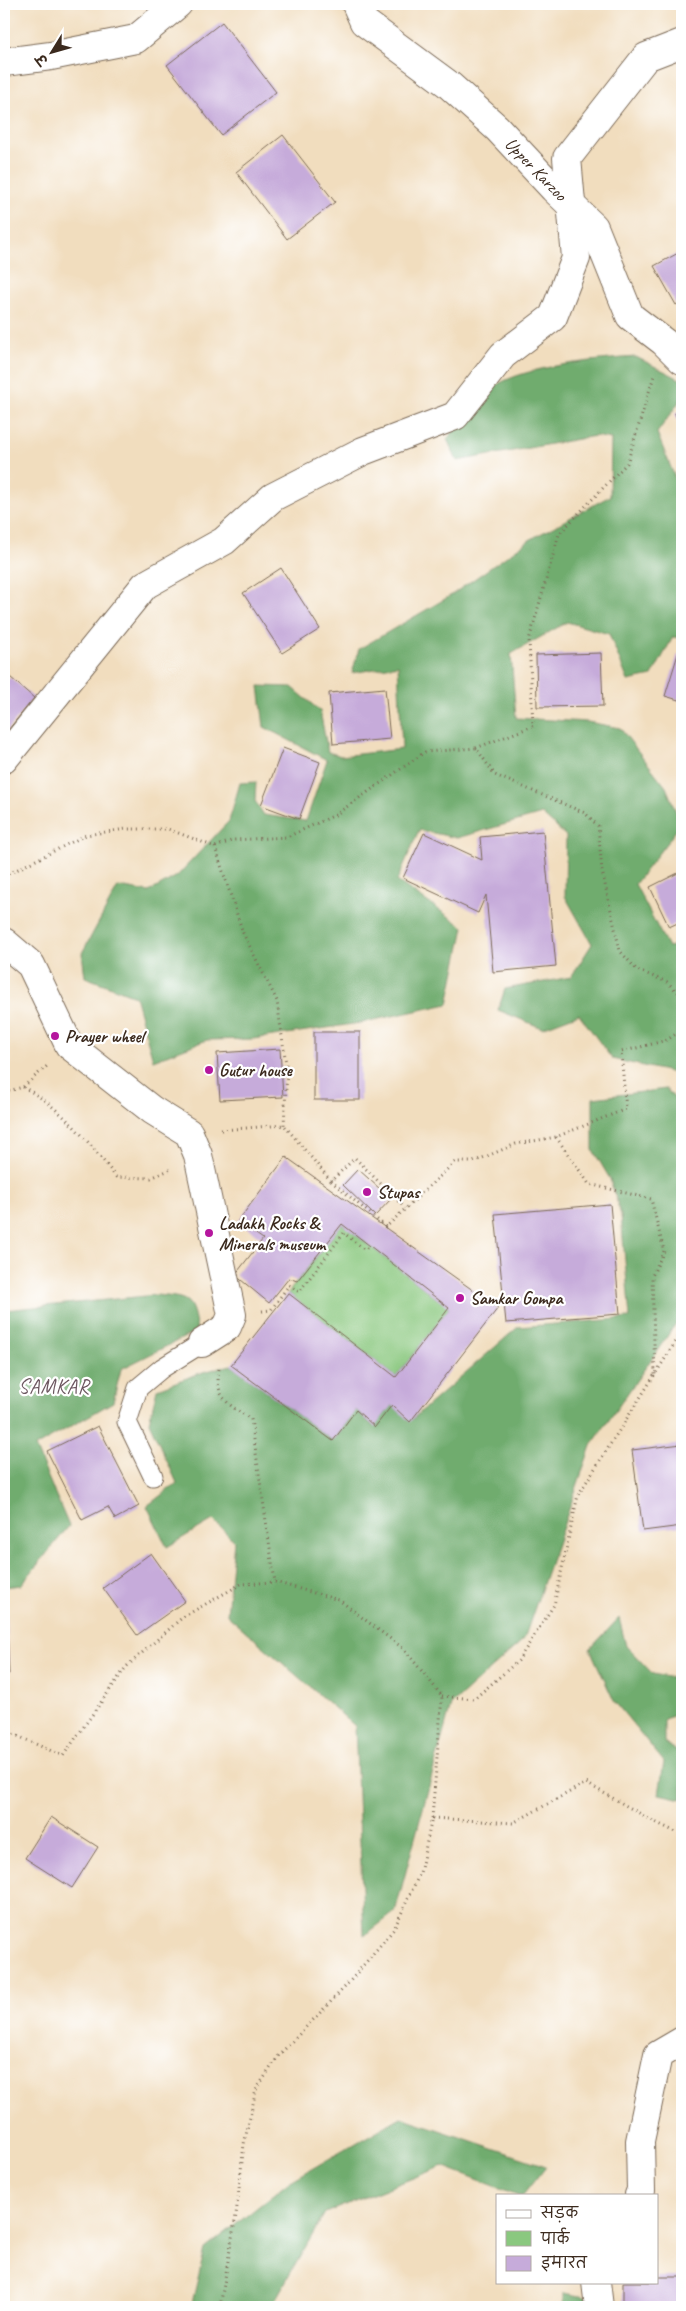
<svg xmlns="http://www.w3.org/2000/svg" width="686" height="2311" font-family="Caveat,'Playpen Sans Deva',sans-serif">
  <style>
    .green { fill: #8ac87f; stroke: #62794e }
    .forest { fill: #6fac6e; stroke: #556b46 }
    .building { fill: #c6abda }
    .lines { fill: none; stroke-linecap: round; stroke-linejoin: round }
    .lane-casing { stroke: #7b6956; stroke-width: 21 }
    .street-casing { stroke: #7b6956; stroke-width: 30 }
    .path { stroke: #7b6956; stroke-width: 3; stroke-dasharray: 1 4; stroke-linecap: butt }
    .lane { stroke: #fff; stroke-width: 19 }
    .street { stroke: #fff; stroke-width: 28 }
    .poi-dot { fill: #b5179e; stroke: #fff; stroke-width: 2 }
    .labels { text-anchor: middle; stroke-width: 4.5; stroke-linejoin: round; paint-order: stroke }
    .street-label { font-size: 18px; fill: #3b2a1e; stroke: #fff }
    .poi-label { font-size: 18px; font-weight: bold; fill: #3b2a1e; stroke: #fff; text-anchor: start }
    .quarter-label { font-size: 20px; letter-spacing: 1px; fill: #6c5760; stroke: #fff }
  </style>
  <rect width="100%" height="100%" fill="#fff"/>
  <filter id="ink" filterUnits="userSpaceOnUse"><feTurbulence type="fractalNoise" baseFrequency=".02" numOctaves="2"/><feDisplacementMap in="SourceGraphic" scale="10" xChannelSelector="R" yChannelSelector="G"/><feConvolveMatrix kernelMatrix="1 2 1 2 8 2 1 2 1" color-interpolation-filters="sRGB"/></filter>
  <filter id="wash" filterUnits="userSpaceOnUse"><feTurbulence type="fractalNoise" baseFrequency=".0096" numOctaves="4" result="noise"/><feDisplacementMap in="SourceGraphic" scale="20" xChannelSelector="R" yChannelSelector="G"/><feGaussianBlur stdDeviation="1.12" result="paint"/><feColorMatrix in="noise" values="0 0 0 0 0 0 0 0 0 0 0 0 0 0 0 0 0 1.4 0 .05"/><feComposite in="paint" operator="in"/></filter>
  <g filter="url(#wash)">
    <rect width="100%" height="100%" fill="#f1ddbe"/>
    <path class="green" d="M342,1224L449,1308L396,1377L288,1293Z"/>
    <g class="forest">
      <path d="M636,357L682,380V398L657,433L682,495V638L673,637L652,676L628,681L609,634L567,622L511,654L516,718L588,722L620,728L666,787L681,824L635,884L668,947L682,944V1080L670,1072L612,1059L579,1014L542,1028L498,1010L505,989L571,977L592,944L565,896L566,836L542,814L457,838L419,830L397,881L464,927L448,1004L360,1023L253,1039L207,1040L153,1060L135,996L85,977L82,953L118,887L149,892L177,876L229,821L240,783L256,782L255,801L264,815L306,821L327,760L264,727L259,686L292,687L320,711L328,752L341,756L402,749L398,665L352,673L359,649L450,596L531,539L610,496L611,439L595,436L457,461L447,439C459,425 479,397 493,387C527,365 596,360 636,357Z"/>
      <path d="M666,1089L682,1106V1315L591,1446L524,1639L451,1705L395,1912L364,1936L355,1726L227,1615L234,1541L213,1520L167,1547L147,1506L177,1483L149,1422L157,1389L203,1372L231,1365L333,1441L356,1410L374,1427L392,1405L410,1421L518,1327L630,1318L621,1215L610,1179L593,1150V1098Z"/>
      <path d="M156,1295C189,1298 192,1297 197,1331L121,1369L113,1402L35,1447L69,1526L21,1585L4,1587V1310Z"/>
      <path d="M619,1618L626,1646L653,1674L682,1680V1713L664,1719V1742L682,1755V1799L659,1794L664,1762L614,1701L590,1649Z"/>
      <path d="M401,2117L546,2166L523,2195H518L443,2166L325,2213L271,2307H191L205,2249L289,2182Z"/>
      <path d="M564,2293L614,2302V2307H564Z"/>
    </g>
    <g id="blocks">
      <g class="building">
        <path d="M222,22L276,92L221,135L167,65Z"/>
        <path d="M283,135L335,202L287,239L236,172Z"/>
        <path d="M682,251V301L676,305L654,266Z"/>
        <path d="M682,411V432L675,413Z"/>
        <path d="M281,568L320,629L282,653L243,593Z"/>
        <path d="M601,653L603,706L537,707L536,655Z"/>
        <path d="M678,654L682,655V701L665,696Z"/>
        <path d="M10,677L34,698L4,735V684Z"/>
        <path d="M385,688L390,739L333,744L329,693Z"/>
        <path d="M283,748L320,762L299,819L261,805Z"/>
        <path d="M543,831L556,966L493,972L486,895L478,913L403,878L424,833L482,860L480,837Z"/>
        <path d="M682,871V921L669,927L650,887Z"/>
        <rect x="314" y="1032" width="46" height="68"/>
        <path d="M280,1049L283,1097L220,1100L217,1053Z"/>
        <path d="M286,1157L498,1308L410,1422L392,1405L375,1427L356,1410L333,1441L231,1365L288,1293L396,1377L449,1308L342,1224L297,1281L289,1278L269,1303L235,1275L263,1239L238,1221Z"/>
        <path d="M358,1169L391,1199L375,1216L343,1185Z"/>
        <path d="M610,1204L620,1314L506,1323L495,1214Z"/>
        <path d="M98,1426L139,1506L115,1519L108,1507L82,1520L47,1451Z"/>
        <path d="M682,1444V1526L643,1531L632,1450Z"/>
        <path d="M151,1553L185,1601L137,1635L103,1588Z"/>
        <path d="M4,1602H6L9,1674H4Z"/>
        <path d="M51,1817L98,1847L72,1888L25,1858Z"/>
        <path d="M657,2277H682V2307H623V2282H657Z"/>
      </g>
    </g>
  </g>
  <g filter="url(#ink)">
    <use href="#blocks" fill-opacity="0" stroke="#7b6956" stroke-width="1"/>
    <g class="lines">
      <defs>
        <path id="lane" d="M153,1476L127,1422L138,1388L162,1368L202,1343"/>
        <g id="street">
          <path d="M356,4L364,22L448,84L497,128L554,189L594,227L630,316L664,342L682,360"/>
          <path d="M4,62L51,56L136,39L178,4"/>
          <path d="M4,759L145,585L224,541L273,497L363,451L455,416L503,355L553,317L576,258L567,158L646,57L682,43"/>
          <path d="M4,942L31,965L69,1045L152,1110L189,1133L198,1155L232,1315L227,1327L202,1343"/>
          <path d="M639,2195L641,2191L640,2141L658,2055L682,2041"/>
          <path d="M596,2282L599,2307"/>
        </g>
      </defs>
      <use href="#lane" class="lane-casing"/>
      <use href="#street" class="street-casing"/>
      <g class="path">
        <path d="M476,748L533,726L529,640L559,534L627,463L654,376"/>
        <path d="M215,847L243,933L277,1001L287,1071L284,1125"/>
        <path d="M4,876L86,835L126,829H168L215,847L234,840L287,837L335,815L425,752L476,748L495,775L585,813L598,826L602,871L620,951L637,970L667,982L682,996"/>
        <path d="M23,1087C62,1108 89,1142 116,1177L151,1178L171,1169"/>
        <path d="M4,1092L23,1087L47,1066"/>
        <path d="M221,1130L284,1125L331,1181L355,1158L405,1208"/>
        <path d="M556,1137L589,1184L651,1199L664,1251L652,1276L655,1376"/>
        <path d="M331,1181L386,1227"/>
        <path d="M385,1228L455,1162H473L516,1144L556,1137L626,1109L621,1052L667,1040L682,1030"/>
        <path d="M262,1311L271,1310L289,1285L299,1292L344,1233L365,1250L369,1245"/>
        <path d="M219,1369C214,1398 230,1406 251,1419L275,1582"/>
        <path d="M442,1696L474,1699L518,1661L554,1605L578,1495L682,1332"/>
        <path d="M4,1730L63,1756L126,1667L183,1617L241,1584L275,1582L339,1600L404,1649L442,1696L432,1818L420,1873L394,1929L345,1987L279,2055L256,2090L244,2144L236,2215L220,2307"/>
        <path d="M432,1818L513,1823L586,1783L655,1822L682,1835"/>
      </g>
      <use href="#lane" class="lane"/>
      <use href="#street" class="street"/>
    </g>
  </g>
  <g class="poi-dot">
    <circle cx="55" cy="1036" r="5"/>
    <circle cx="209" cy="1070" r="5"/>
    <circle cx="367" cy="1192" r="5"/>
    <circle cx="209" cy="1233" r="5"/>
    <circle cx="460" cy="1298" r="5"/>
  </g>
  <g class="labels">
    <g class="street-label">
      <text transform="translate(536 169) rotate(46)" y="6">Upper Karzoo</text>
    </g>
    <g class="poi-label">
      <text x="65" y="1042">Prayer wheel</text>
      <text x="219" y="1076">Gutur house</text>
      <text x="377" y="1198">Stupas</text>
      <text x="219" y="1229">Ladakh Rocks &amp;<tspan x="219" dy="21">Minerals museum</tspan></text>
      <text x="470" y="1304">Samkar Gompa</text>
    </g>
    <g class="quarter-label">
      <text x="54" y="1393">SAMKAR</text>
    </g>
  </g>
  <rect width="686" height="2311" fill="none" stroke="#fff" stroke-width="20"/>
  <rect x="496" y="2194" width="162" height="90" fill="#ffffff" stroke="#b1aaa5"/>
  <rect x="506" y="2210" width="25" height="8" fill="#ffffff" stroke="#b1aaa5"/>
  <text x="541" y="2218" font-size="15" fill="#3b2a1e">सड़क</text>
  <rect x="506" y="2231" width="25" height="15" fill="#8ac87f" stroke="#b1aaa5"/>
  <text x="541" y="2244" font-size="15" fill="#3b2a1e">पार्क</text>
  <rect x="506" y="2256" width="25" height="15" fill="#c6abda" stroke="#b1aaa5"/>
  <text x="541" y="2268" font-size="15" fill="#3b2a1e">इमारत</text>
  <g transform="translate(52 52) rotate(233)" stroke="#ffffff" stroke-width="4" paint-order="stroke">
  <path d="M0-4L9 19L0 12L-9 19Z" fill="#3b2a1e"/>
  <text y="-8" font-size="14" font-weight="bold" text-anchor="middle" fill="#3b2a1e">उ</text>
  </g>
</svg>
